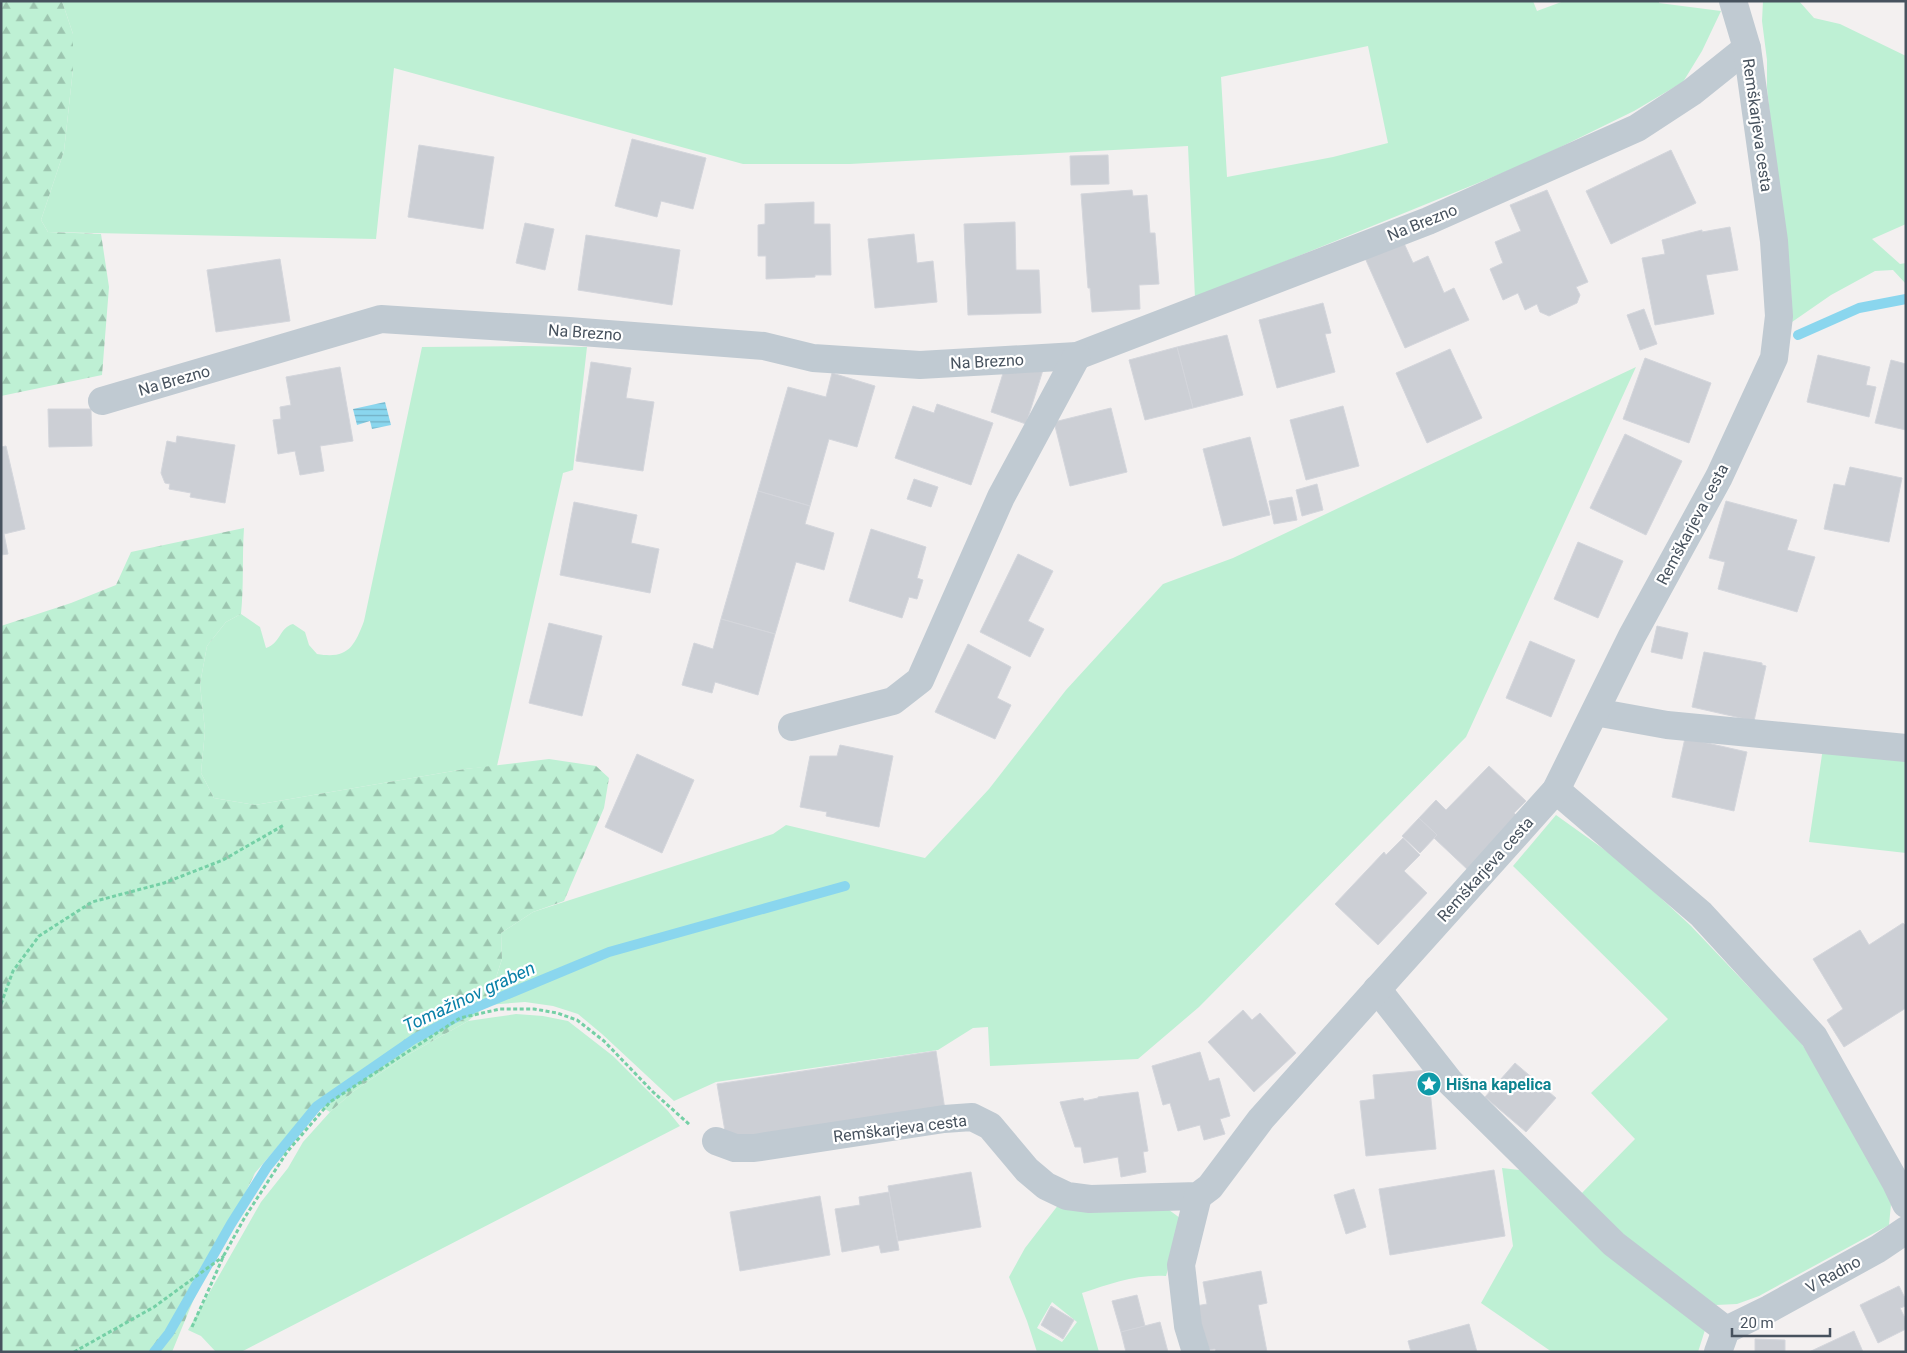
<svg xmlns="http://www.w3.org/2000/svg" width="1907" height="1353" font-family="Roboto,sans-serif">
  <style>
    .grass { fill: #bef0d4; fill-rule: evenodd }
    .forest { fill: url(#forest-firs) }
    .water { fill: url(#water-rules) }
    .lines { fill: none; stroke-linecap: round; stroke-linejoin: round }
    .stream { stroke: #8ad6ee; stroke-width: 10 }
    .building { fill: #cccfd5; stroke: #d4d6dc }
    .path { stroke: #75d0a6; stroke-width: 3; stroke-dasharray: 4 2.5; stroke-linecap: butt }
    .minor { stroke: #c0cad2; stroke-width: 28 }
    .labels { text-anchor: middle; stroke-width: 4.5; stroke-linejoin: round; paint-order: stroke }
    .street-label { font-size: 16px; fill: #47525e; stroke: #fff }
    .culture-label { font-size: 16px; font-weight: bold; fill: #0d838f; stroke: #fff; text-anchor: start }
    .water-label { font-size: 18px; font-style: italic; fill: #0980a8; stroke: #fff }
  </style>
  <defs>
    <pattern id="forest-firs" width="22" height="20" patternUnits="userSpaceOnUse" patternTransform="scale(1.25)"><rect width="22" height="20" fill="#bef0d4"/><path d="M5 1l3.5 6h-7zM16 11l3.5 6h-7z" fill="#9cc5af"/></pattern>
    <pattern id="water-rules" width="6" height="5" patternUnits="userSpaceOnUse" patternTransform="scale(1.25)"><rect width="6" height="5" fill="#8ad6ee"/><path d="M0 2.5h6" fill="none" stroke="#73b0c4"/></pattern>
  </defs>
  <rect width="100%" height="100%" fill="#f3f0f0"/>
  <g class="grass">
    <path d="M62,1H1533L1537,11L1564,1H1659V3L1721,11L1702,51L1683,82L1634,111L1530,162L1195,298L1188,146L850,164H743L394,68L376,239L48,232L41,220L64,151L73,69V34ZM1368,46L1388,143L1333,157L1227,177L1221,77Z"/>
    <path d="M1763,1H1799L1814,18L1840,24L1906,56V224L1872,239L1900,264L1906,263V284L1893,270L1875,271L1831,295L1792,322L1791,287L1784,242L1767,88V60L1762,21Z"/>
    <path d="M523,346L587,347L573,470L563,473L497,766L465,769L255,805L214,798L201,773L205,731L200,684L207,646L226,622L241,614L260,627L266,648C281,643 279,628 293,624L305,632L309,645L317,654C347,659 354,648 364,621L422,347Z"/>
    <path d="M1636,367L1466,737L1199,1007L1138,1059L990,1066L988,1027L973,1028L938,1050L716,1082L674,1101L602,1034L578,1014L553,1006L525,1002L487,1005L502,959L501,933L533,912L773,834L786,825L925,858L989,789L1066,690L1163,584L1233,558Z"/>
    <path d="M1823,748L1906,758V853L1809,842Z"/>
    <path d="M1556,815L1623,863L1691,926L1800,1041L1865,1142L1891,1204L1889,1225L1759,1296L1737,1304L1716,1305L1687,1293L1579,1196L1635,1139L1591,1093L1668,1019L1513,866Z"/>
    <path d="M516,1014L543,1016L568,1021L613,1056L668,1111L680,1126L241,1352H216L201,1336L188,1330L261,1202L288,1168L303,1142L330,1112L354,1091L404,1057L468,1021Z"/>
    <path d="M1502,1168L1529,1171L1705,1330L1698,1352H1552L1481,1303L1513,1246Z"/>
    <path d="M1059,1204L1165,1207L1180,1218L1177,1239L1166,1276C1136,1274 1110,1284 1082,1293L1099,1352H1037L1027,1321L1009,1277L1025,1248ZM1052,1302L1077,1322L1062,1342L1037,1328Z"/>
  </g>
  <g class="forest">
    <path d="M1,1H62L73,34V69L64,151L41,220L48,232L101,234L109,287L102,375L1,396Z"/>
    <path d="M244,528C242,557 244,585 241,614L226,622L207,646L200,684L205,731L201,773L214,798L255,805L465,769L549,759L596,766L609,778L604,808L564,901L533,912L501,933L502,959L487,1005L468,1021L404,1057L354,1091L330,1112L315,1103L255,1173L193,1301L172,1352H1V626L71,603L116,585L131,552Z"/>
  </g>
  <path class="water" d="M385,402L391,425L372,429L370,421L357,425L353,409Z"/>
  <g class="lines">
    <g class="stream">
      <path d="M1798,335L1859,308L1906,299"/>
      <path d="M154,1352L169,1333L231,1224L267,1167L317,1106L414,1039L472,1009L609,952L845,886"/>
    </g>
  </g>
  <g class="building">
    <path d="M632,139L706,158L693,209L661,201L657,217L615,206Z"/>
    <path d="M419,145L494,157L483,229L408,217Z"/>
    <path d="M1671,150L1696,203L1611,244L1586,191Z"/>
    <path d="M1108,155L1109,184L1071,185L1070,156Z"/>
    <path d="M1132,190L1133,196L1147,195L1150,233H1155L1159,284L1139,285L1140,309L1092,312L1090,288H1088L1081,194Z"/>
    <path d="M1547,190L1588,282L1576,287L1580,295L1577,303L1549,316L1540,312L1537,304L1525,310L1518,293L1503,300L1490,269L1503,263L1495,242L1521,231L1510,205Z"/>
    <path d="M814,202V224H830L831,275H815V277L766,279V256H758V225L765,224V204Z"/>
    <path d="M1015,222L1016,270H1039L1041,313L968,315L964,224Z"/>
    <path d="M525,223L554,229L545,270L516,263Z"/>
    <path d="M1730,227L1738,270L1706,275L1714,314L1655,325L1642,258L1665,254L1662,240L1702,230V232Z"/>
    <path d="M914,234L917,263L933,261L937,302L875,308L868,239Z"/>
    <path d="M586,235L680,250L672,305L578,290Z"/>
    <path d="M1403,241L1413,263L1428,256L1444,293L1454,288L1469,320L1405,348L1365,258Z"/>
    <path d="M280,259L290,321L216,332L207,270Z"/>
    <path d="M1323,303L1331,333L1325,334L1335,372L1277,388L1259,320Z"/>
    <path d="M1644,309L1657,344L1640,350L1627,315Z"/>
    <path d="M1227,335L1243,395L1193,408L1177,347Z"/>
    <path d="M1177,347L1193,408L1145,420L1129,360Z"/>
    <path d="M1450,349L1482,418L1427,443L1396,373Z"/>
    <path d="M1818,355L1870,367L1866,385L1876,387L1869,417L1807,402Z"/>
    <path d="M1645,358L1711,383L1689,443L1623,419Z"/>
    <path d="M1891,360L1906,364V430L1875,423Z"/>
    <path d="M591,362L631,368L626,398L654,402L643,471L576,461Z"/>
    <path d="M340,367L353,441L320,446L324,471L300,475L295,451L278,454L273,420L281,419L280,407L291,405L286,377Z"/>
    <path d="M1005,367L1043,370L1026,424L991,412Z"/>
    <path d="M832,373L875,386L857,447L829,439L810,506L758,491L788,387L826,397Z"/>
    <path d="M937,404L993,423L971,485L895,458L913,406L934,413Z"/>
    <path d="M1343,406L1359,466L1306,480L1290,420Z"/>
    <path d="M1111,408L1127,472L1070,486L1054,422Z"/>
    <path d="M48,409H91L92,446L49,447Z"/>
    <path d="M1625,434L1682,461L1646,535L1590,508Z"/>
    <path d="M177,436L235,445L225,503L190,497L191,493L169,489L170,484L165,483L161,473L167,441L176,443Z"/>
    <path d="M1250,437L1270,515L1223,526L1203,449Z"/>
    <path d="M6,446L25,529L4,534L8,554L1,555V447Z"/>
    <path d="M1850,467L1902,478L1889,542L1824,529L1834,484L1845,486Z"/>
    <path d="M914,479L938,487L931,507L907,499Z"/>
    <path d="M1317,484L1323,510L1302,516L1296,490Z"/>
    <path d="M758,491L810,506L805,524L834,533L824,570L796,562L775,634L721,619Z"/>
    <path d="M1292,497L1297,520L1274,524L1269,501Z"/>
    <path d="M1726,501L1797,520L1787,550L1815,557L1797,612L1718,589L1725,562L1709,558Z"/>
    <path d="M574,502L637,515L631,543L659,549L650,593L560,575Z"/>
    <path d="M871,529L926,547L917,578L923,580L917,599L909,597L902,618L849,601Z"/>
    <path d="M1578,542L1623,561L1598,618L1554,599Z"/>
    <path d="M1018,554L1053,571L1028,621L1044,629L1030,657L980,632Z"/>
    <path d="M721,619L775,634L758,695L715,682L712,693L682,685L694,643L713,649Z"/>
    <path d="M549,623L602,636L582,716L529,703Z"/>
    <path d="M1657,626L1688,633L1682,659L1651,652Z"/>
    <path d="M1530,641L1575,660L1551,717L1506,698Z"/>
    <path d="M968,644L1011,667L997,698L1011,705L995,739L935,712Z"/>
    <path d="M1704,652L1762,663V665L1766,666L1754,721L1692,707Z"/>
    <path d="M1685,738L1747,752L1734,811L1672,797Z"/>
    <path d="M840,745L893,756L879,827L826,816L827,812L800,807L810,756H837Z"/>
    <path d="M637,754L694,780L662,853L605,827Z"/>
    <path d="M1489,766L1526,801L1514,813L1518,817L1468,870L1434,838L1437,835L1419,818L1436,800L1446,810Z"/>
    <path d="M1419,818L1437,835L1420,853L1402,836Z"/>
    <path d="M1403,838L1420,855L1404,871L1427,893L1378,945L1335,904L1384,852L1386,855Z"/>
    <path d="M1903,923L1906,926V1008L1844,1047L1827,1020L1843,1009L1813,959L1860,930L1869,945Z"/>
    <path d="M1243,1010L1252,1020L1260,1013L1296,1053L1254,1092L1208,1042Z"/>
    <path d="M936,1051L945,1110L727,1143L717,1084Z"/>
    <path d="M1200,1052L1209,1081L1219,1078L1230,1116L1220,1119L1225,1134L1204,1140L1200,1125L1178,1131L1170,1103L1163,1105L1152,1066Z"/>
    <path d="M1515,1063L1556,1098L1526,1132L1485,1097Z"/>
    <path d="M1428,1070L1436,1149L1366,1156L1360,1101L1375,1099L1373,1075Z"/>
    <path d="M1138,1092L1148,1151L1143,1152L1146,1172L1121,1177L1118,1157L1084,1163L1081,1147H1075L1060,1102L1083,1098L1084,1101L1098,1098V1097Z"/>
    <path d="M1494,1170L1505,1236L1390,1255L1379,1189Z"/>
    <path d="M971,1172L981,1227L898,1241L888,1186Z"/>
    <path d="M1354,1189L1366,1227L1346,1234L1334,1195Z"/>
    <path d="M889,1192L899,1250L881,1253L879,1245L842,1252L835,1209L860,1205L859,1197Z"/>
    <path d="M820,1196L830,1255L740,1271L730,1212Z"/>
    <path d="M1261,1271L1267,1303L1258,1305L1267,1352H1216L1215,1349L1205,1350L1196,1306L1207,1304L1203,1282Z"/>
    <path d="M1899,1286L1906,1300V1306L1900,1308L1906,1320V1329L1878,1343L1860,1305Z"/>
    <path d="M1137,1295L1145,1326L1121,1332L1112,1301Z"/>
    <path d="M1051,1306L1074,1320L1063,1339L1041,1325Z"/>
    <path d="M1160,1322L1168,1352H1126L1121,1332Z"/>
    <path d="M1469,1324L1477,1352H1411L1408,1341Z"/>
    <path d="M1854,1331L1863,1352H1809Z"/>
    <path d="M1755,1339L1785,1340V1352H1755Z"/>
  </g>
  <g class="lines">
    <g class="path">
      <path d="M1,1004L13,971L39,936L92,902L164,883L223,860L284,825"/>
      <path d="M192,1327L224,1255L245,1217L287,1152L330,1102L460,1018L500,1009H534L557,1013L577,1020L604,1041L653,1092L690,1125"/>
      <path d="M74,1352L154,1307L224,1256"/>
    </g>
    <g class="minor">
      <path d="M102,401L381,319L569,331L764,346L813,358L920,365L1077,356L1428,221L1637,128L1692,92L1747,48"/>
      <path d="M1595,712L1667,725L1906,748"/>
      <path d="M792,727L893,701L920,680L1001,497L1077,356"/>
      <path d="M1556,790L1701,914L1814,1037L1896,1183L1906,1204"/>
      <path d="M1377,989L1449,1081L1614,1244L1726,1330"/>
      <path d="M716,1141L735,1148H754L944,1119L972,1117L990,1126L1027,1170L1046,1186L1067,1196L1090,1199L1198,1196L1210,1187L1261,1119L1556,790L1632,636L1719,477L1774,358L1779,316L1774,241L1747,48L1733,1"/>
      <path d="M1196,1352L1188,1326L1181,1265L1198,1196"/>
      <path d="M1718,1352L1726,1330L1769,1309L1878,1249L1906,1230"/>
    </g>
  </g>
  <defs>
    <symbol id="sight-disc" viewBox="-11 -11 22 22"><circle r="9.5" fill="#0f9aa8" stroke="#fff"/><path d="M0-6L1.8-2.2L6-1.7L2.9 1.2L3.7 5.4L0 3.3L-3.7 5.4L-2.9 1.2L-6-1.7L-1.8-2.2Z" fill="#fff"/></symbol>
  </defs>
  <g fill-rule="evenodd">
    <use href="#sight-disc" x="1415" y="1070" width="28" height="28"/>
  </g>
  <g class="labels">
    <g class="street-label">
      <text transform="translate(1758 125) rotate(82)" y="6">Remškarjeva cesta</text>
      <text transform="translate(1422 222) rotate(-22)" y="6">Na Brezno</text>
      <text transform="translate(585 332) rotate(4)" y="6">Na Brezno</text>
      <text transform="translate(987 361) rotate(-3)" y="6">Na Brezno</text>
      <text transform="translate(174 380) rotate(-16)" y="6">Na Brezno</text>
      <text transform="translate(1692 524) rotate(-62)" y="6">Remškarjeva cesta</text>
      <text transform="translate(1485 869) rotate(-48)" y="6">Remškarjeva cesta</text>
      <text transform="translate(900 1128) rotate(-7)" y="6">Remškarjeva cesta</text>
      <text transform="translate(1833 1274) rotate(-29)" y="6">V Radno</text>
    </g>
    <g class="culture-label">
      <text x="1446" y="1090">Hišna kapelica</text>
    </g>
    <g class="water-label">
      <text transform="translate(469 997) rotate(-25)" y="6">Tomažinov graben</text>
    </g>
  </g>
  <rect width="1907" height="1353" fill="none" stroke="#47525e" stroke-width="5"/>
  <path d="M1732 1328v8h98v-8" fill="none" stroke="#47525e" stroke-width="2.5"/>
  <text x="1740" y="1328" font-size="15" fill="#47525e" stroke="#ffffff" stroke-width="4" paint-order="stroke">20 m</text>
</svg>
